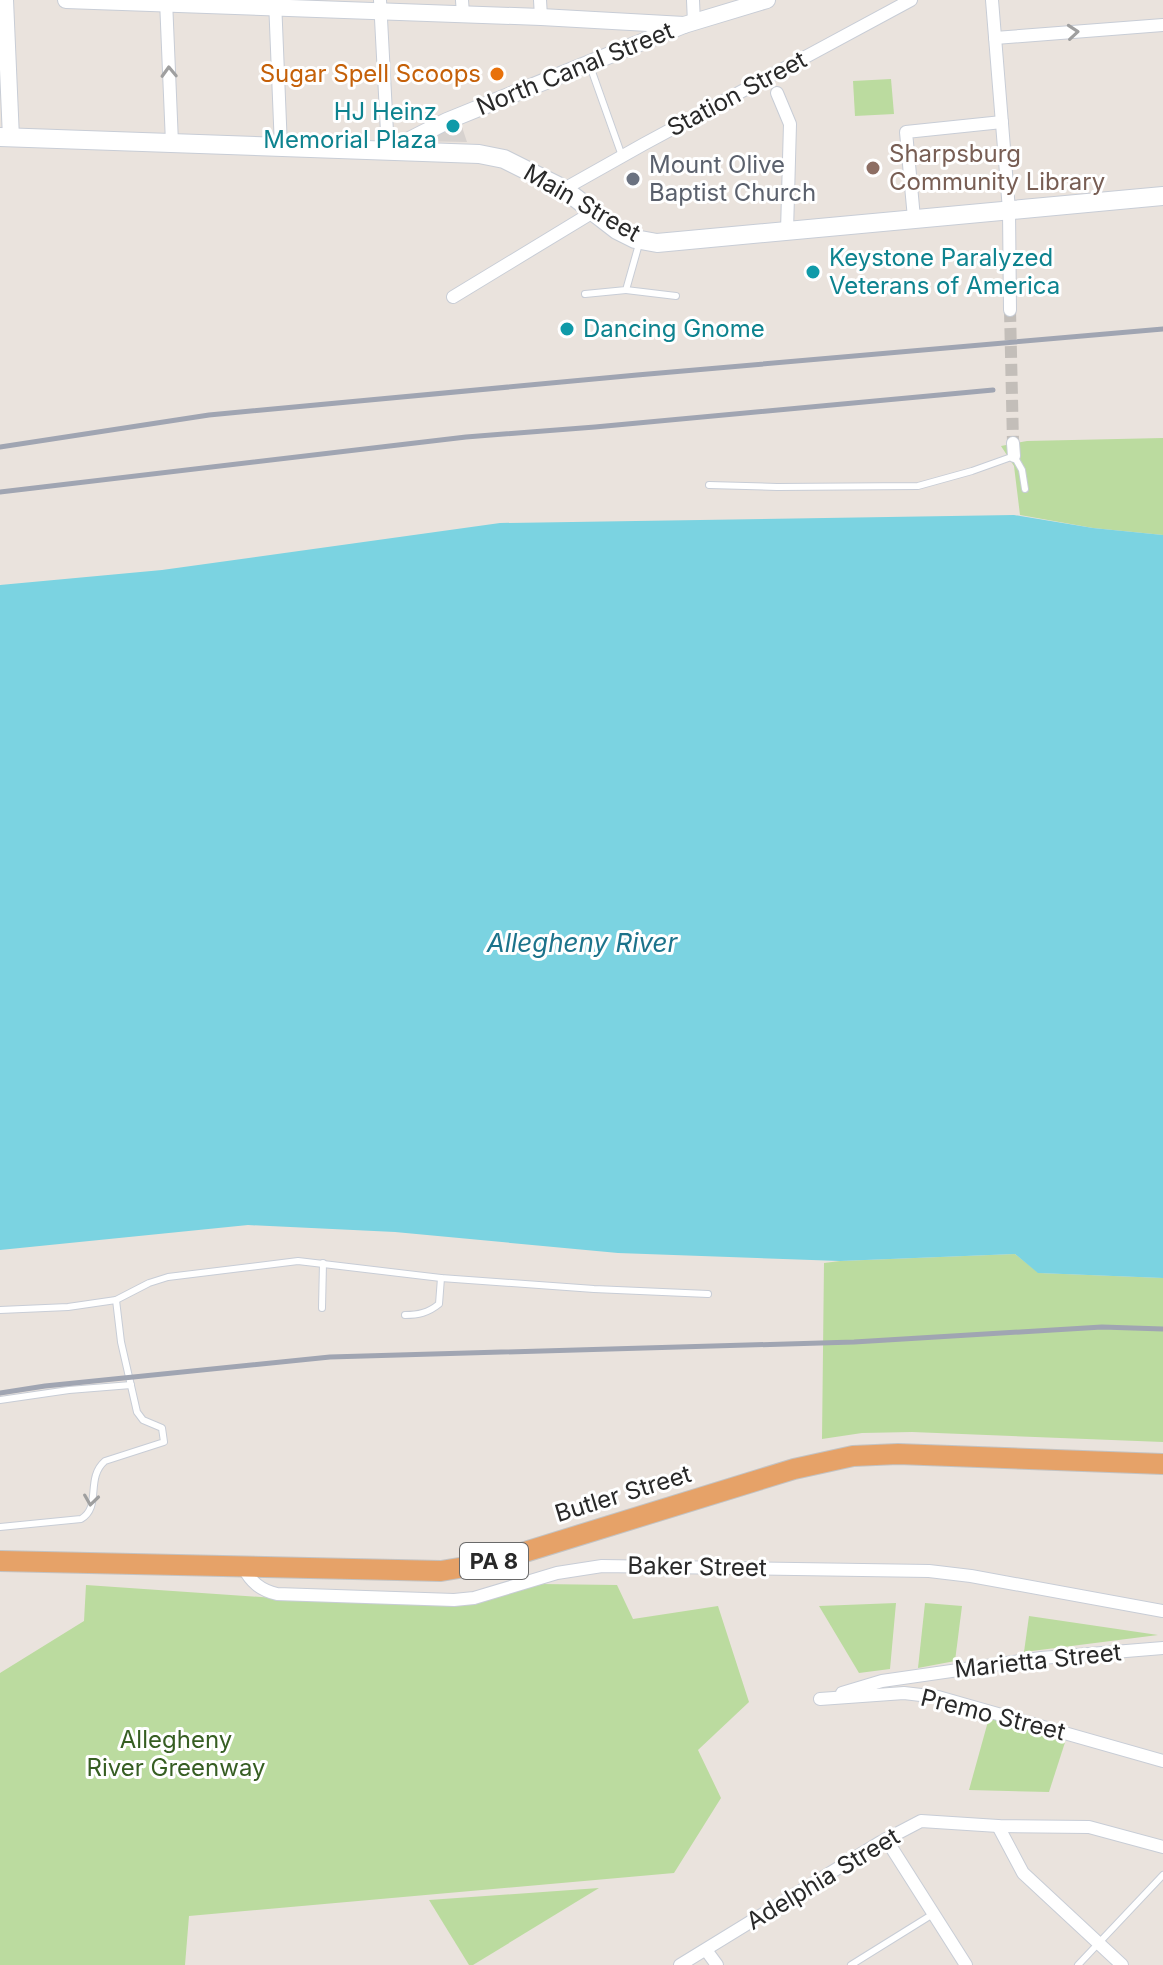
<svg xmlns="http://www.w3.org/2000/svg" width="1163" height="1965" font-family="Inter,sans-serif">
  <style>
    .green { fill: #bbdb9f }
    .plaza { fill: #d7d2cf }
    .water { fill: #7bd3e1 }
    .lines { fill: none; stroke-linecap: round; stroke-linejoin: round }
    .minor-tunnel { stroke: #c3beb9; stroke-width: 12; stroke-dasharray: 12 6; stroke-linecap: butt }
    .service-casing { stroke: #c8cdd6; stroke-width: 8 }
    .minor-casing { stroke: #c8cdd6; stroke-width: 14 }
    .tertiary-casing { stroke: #c8cdd6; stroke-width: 18 }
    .secondary-casing { stroke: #c8cdd6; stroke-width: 20 }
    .trunk-casing { stroke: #c3c3c3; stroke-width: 22 }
    .service { stroke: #fff; stroke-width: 6 }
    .minor { stroke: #fff; stroke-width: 12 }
    .tertiary { stroke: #fff; stroke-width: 16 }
    .secondary { stroke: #fff; stroke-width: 18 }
    .trunk { stroke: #e6a268; stroke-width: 20 }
    .rail { stroke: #a0a5b2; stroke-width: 5 }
    .oneway { stroke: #9f9f9f }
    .food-dot { fill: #e8710a; stroke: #fff; stroke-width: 3 }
    .culture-dot { fill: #0f9aa8; stroke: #fff; stroke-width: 3 }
    .education-dot { fill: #8d6e63; stroke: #fff; stroke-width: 3 }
    .worship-dot { fill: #6b7280; stroke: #fff; stroke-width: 3 }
    .labels { text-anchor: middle; stroke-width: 6; stroke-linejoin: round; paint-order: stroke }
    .shield { fill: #fff; stroke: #696969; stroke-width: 2 }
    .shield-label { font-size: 22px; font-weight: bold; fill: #292929 }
    .street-label { font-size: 24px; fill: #292929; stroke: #fff }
    .food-label { font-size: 24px; fill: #c56008; stroke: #fff; text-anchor: end }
    .culture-label { font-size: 24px; fill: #0d838f; stroke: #fff; text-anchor: start }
    .education-label { font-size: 24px; fill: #785e54; stroke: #fff; text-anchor: start }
    .worship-label { font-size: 24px; fill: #5b616d; stroke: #fff; text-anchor: start }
    .park-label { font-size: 24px; fill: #365e22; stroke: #fff }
    .water-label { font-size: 26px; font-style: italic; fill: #1c738b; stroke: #fff }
  </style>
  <rect width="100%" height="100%" fill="#eae3dd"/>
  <g class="green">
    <path d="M891,79L894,114L855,116L853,81Z"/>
    <path d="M1163,438V535L1093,528L1020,515L1014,466L1001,446L1027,441Z"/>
    <path d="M1015,1254L1039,1273L1163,1278V1442L912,1432L862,1433L822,1439L824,1263L840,1261Z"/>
    <path d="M540,1584L617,1585L633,1619L718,1606L749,1702L698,1750L721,1798L674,1873L189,1916L185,1965H0V1673L84,1621L86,1585L347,1603L482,1602Z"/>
    <path d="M896,1603L890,1669L859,1673L819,1606Z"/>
    <path d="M925,1603L962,1606L955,1661L918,1668Z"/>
    <path d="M1029,1616L1158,1635L1024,1652Z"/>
    <path d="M992,1707L1069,1730L1049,1792L969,1790Z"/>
    <path d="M599,1888L473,1965H469L429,1900Z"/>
  </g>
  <path class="plaza" d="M460,121L467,142L416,141Z"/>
  <path class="water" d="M1014,515L1093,528L1163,535V1278L1038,1273L1015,1254L840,1261L618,1253L395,1232L248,1225L0,1250V585L162,570L500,523Z"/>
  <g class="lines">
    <path class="minor-tunnel" d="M1010,310L1013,443"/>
    <defs>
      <g id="service">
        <path d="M590,66L622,156"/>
        <path d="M626,290L676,296"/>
        <path d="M585,294L626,290L639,244"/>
        <path d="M709,485L777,487L918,486L972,471L1014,456L1022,470L1025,489"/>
        <path d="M116,1300L149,1283L168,1277L298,1261L441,1278L594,1289L708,1294"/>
        <path d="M322,1308L323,1263"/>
        <path d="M0,1310L68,1307L116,1300L121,1342L137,1412L143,1420L162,1428L164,1442L105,1461C85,1478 102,1507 81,1519L0,1527"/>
        <path d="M405,1315C418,1315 428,1313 439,1304L441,1278"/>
        <path d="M0,1400L69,1390L131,1385"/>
        <path d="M851,1965L933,1914"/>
        <path d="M1078,1965L1163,1875"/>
      </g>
      <g id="minor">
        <path d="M166,0L172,143"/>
        <path d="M275,0L281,148"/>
        <path d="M380,0L388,151"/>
        <path d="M462,0L463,14"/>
        <path d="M540,0L541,17"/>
        <path d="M693,0L694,23"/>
        <path d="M992,0L1009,210L1010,310"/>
        <path d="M995,38L1163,25"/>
        <path d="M777,93L790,124L787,231"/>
        <path d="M564,189L644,144L911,0"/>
        <path d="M914,218L906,132L1002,122"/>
        <path d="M453,297L593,212"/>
        <path d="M1013,443L1014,456"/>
        <path d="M243,1567C251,1582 260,1590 277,1594L454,1600L474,1598L557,1573L602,1566L929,1571L971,1576L1163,1611"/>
        <path d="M842,1693L882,1681L1041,1658L1163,1648"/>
        <path d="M820,1699L904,1693L938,1697L1163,1761"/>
        <path d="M998,1826L1023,1873L1122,1965"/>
        <path d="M886,1839L966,1965"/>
        <path d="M706,1950L717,1965"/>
        <path d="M680,1965L879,1843L921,1821L998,1826L1089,1827L1163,1847"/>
      </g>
      <g id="tertiary">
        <path d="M5,0L11,138"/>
        <path d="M66,0L541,17L684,25"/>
        <path d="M388,151L447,121L684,25L767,0"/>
      </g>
      <path id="secondary" d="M0,137L479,154L504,159L564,189L617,230L635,239L657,243L1163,196"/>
      <path id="trunk" d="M0,1561L441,1571L489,1563L794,1469L853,1456L898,1454L1163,1464"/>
    </defs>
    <use href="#service" class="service-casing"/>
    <use href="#minor" class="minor-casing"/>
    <use href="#tertiary" class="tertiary-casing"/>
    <use href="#secondary" class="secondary-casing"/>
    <use href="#trunk" class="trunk-casing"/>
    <use href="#service" class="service"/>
    <use href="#minor" class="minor"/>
    <use href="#tertiary" class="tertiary"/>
    <use href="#secondary" class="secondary"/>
    <use href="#trunk" class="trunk"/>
    <g class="rail">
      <path d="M0,447L209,415L637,375L1163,329"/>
      <path d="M0,492L466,437L595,427L993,390"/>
      <path d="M0,1393L45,1386L330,1357L854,1342L1102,1327L1163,1329"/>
    </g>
  </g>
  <defs><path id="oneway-chevron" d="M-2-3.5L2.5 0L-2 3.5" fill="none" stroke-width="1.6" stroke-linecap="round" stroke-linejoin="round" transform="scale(2)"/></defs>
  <g class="oneway">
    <use href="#oneway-chevron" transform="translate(1073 32) rotate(-5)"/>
    <use href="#oneway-chevron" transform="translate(169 72) rotate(-92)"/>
    <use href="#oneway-chevron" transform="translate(91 1500) rotate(98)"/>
  </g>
  <circle class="food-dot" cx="497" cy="74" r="8"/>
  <g class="culture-dot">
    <circle cx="453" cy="126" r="8"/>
    <circle cx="813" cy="272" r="8"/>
    <circle cx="567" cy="329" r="8"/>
  </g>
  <circle class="education-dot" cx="873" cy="168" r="8"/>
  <circle class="worship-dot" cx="633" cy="179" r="8"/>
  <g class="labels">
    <rect class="shield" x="460" y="1543" width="68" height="36" rx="6"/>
    <g class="shield-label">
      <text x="494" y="1569">PA 8</text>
    </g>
    <g class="street-label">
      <text transform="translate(575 69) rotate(-22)" y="8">North Canal Street</text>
      <text transform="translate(737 94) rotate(-28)" y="8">Station Street</text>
      <text transform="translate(582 203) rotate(30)" y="8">Main Street</text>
      <text transform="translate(623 1494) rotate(-17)" y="8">Butler Street</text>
      <text transform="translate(697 1567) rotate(1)" y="8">Baker Street</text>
      <text transform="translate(1038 1661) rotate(-6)" y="8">Marietta Street</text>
      <text transform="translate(993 1715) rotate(14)" y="8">Premo Street</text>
      <text transform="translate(823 1879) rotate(-31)" y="8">Adelphia Street</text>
    </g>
    <g class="food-label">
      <text x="481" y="82">Sugar Spell Scoops</text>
    </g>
    <g class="culture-label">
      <text x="437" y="120" text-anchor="end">HJ Heinz<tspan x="437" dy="28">Memorial Plaza</tspan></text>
      <text x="829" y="266">Keystone Paralyzed<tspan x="829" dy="28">Veterans of America</tspan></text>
      <text x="583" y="337">Dancing Gnome</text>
    </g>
    <g class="education-label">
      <text x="889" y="162">Sharpsburg<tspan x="889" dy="28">Community Library</tspan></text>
    </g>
    <g class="worship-label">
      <text x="649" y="173">Mount Olive<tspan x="649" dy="28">Baptist Church</tspan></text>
    </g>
    <g class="park-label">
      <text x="176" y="1748">Allegheny<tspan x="176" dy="28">River Greenway</tspan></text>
    </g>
    <g class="water-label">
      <text x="582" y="952">Allegheny River</text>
    </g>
  </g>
</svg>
